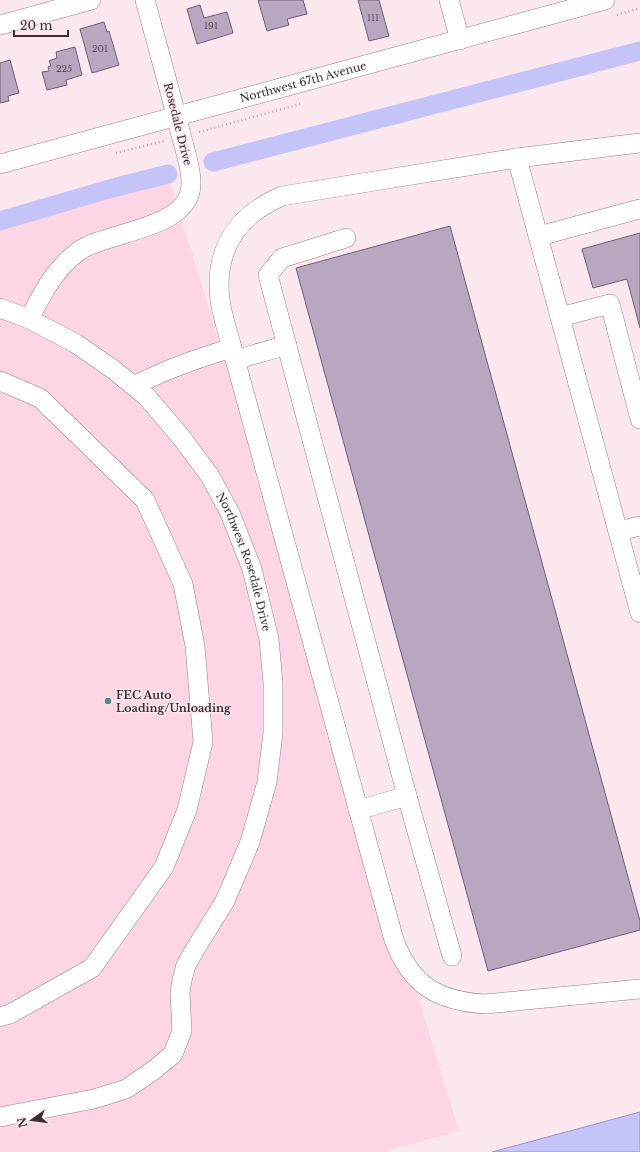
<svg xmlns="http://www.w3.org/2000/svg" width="640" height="1152" font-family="'Libre Baskerville',serif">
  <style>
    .built { fill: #fdd5e4 }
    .water { fill: #c4c4f8; stroke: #9b97bd }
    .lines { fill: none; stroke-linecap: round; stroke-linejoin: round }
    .canal { stroke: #c4c4f8; stroke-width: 19 }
    .building { fill: #b9a7bf; stroke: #706075 }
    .minor-casing { stroke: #9a7d89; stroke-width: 20 }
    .path { stroke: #b9a8af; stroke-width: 2.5; stroke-dasharray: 1 3; stroke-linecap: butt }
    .minor { stroke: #fff; stroke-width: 19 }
    .poi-dot { fill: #498e83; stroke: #fbe8ef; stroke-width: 1.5 }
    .labels { text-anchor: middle; stroke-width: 3; stroke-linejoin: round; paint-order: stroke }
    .number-label { font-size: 9px; fill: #5a4c56 }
    .street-label { font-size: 11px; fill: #3a2e33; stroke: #fbe8ef }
    .poi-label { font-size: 11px; font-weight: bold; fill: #3a2e33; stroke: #fbe8ef; text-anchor: start }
  </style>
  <rect width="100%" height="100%" fill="#fbe8ef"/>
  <path class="built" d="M168,174L459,1131L382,1152H0V223Z"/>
  <path class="water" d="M640,1112V1152H492Z"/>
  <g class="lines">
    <g class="canal">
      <path d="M213,162L640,51"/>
      <path d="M0,221L116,187L168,174"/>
    </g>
  </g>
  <g class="building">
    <path d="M258,0H303L307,14L287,19L289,25L267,31Z"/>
    <path d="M358,0H379L389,36L369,41Z"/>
    <path d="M200,5L204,18L227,12L233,33L197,44L187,9Z"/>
    <path d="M104,22L107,32L109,31L119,65L92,73L80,29Z"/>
    <path d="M75,47L82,75L66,80L67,85L47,90L42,72L49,71L48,67L51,66L49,61L57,58L56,52Z"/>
    <path d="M10,60L19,93L8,96L9,101L0,103V63Z"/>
    <path d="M450,226L640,921V930L488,971L296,268Z"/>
    <path d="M640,233V328L627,279L593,288L582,249Z"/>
  </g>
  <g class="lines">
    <defs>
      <g id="minor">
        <path d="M449,0L460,40"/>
        <path d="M0,25L91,0"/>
        <path d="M640,143L517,158L282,196C236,216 214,250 220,300C222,316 228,332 232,348L394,940C411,985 437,1001 485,1004L640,989"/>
        <path d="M517,158L640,613"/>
        <path id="s1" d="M0,164C201,108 404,56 605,0"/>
        <path d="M539,236L640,209"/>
        <path d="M346,238L282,258L268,275L407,796L358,810"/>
        <path id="s2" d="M0,308L29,319L75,343L114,370L147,397L181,437L210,476L230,513L252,569L269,639L273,683V733L267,782L250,842L225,901L194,951L186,965L182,980L180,993L182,1031L173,1054L154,1070L126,1089L94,1099L0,1117"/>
        <path d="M560,317L610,304L640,419"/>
        <path d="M29,319C42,294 55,268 79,251C106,231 192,230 191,183C191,167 185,150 181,135C170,90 157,45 145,0"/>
        <path d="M235,360L287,345"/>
        <path d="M0,381L40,398L145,500L183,584L195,646L203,742L187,810L164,867L92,968L10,1014L0,1017"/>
        <path d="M134,386C166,369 198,358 232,348"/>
        <path d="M618,531L640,526"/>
        <path d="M407,796L452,956"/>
      </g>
    </defs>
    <use href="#minor" class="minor-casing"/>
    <g class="path">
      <path d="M617,15L640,8"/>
      <path d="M199,132L300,104"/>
      <path d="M116,153L164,141"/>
    </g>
    <use href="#minor" class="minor"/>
  </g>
  <circle class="poi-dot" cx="108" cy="701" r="4"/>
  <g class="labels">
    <g class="number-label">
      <text x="373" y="21">111</text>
      <text x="211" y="29">191</text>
      <text x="100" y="52">201</text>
      <text x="64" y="72">225</text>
    </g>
    <g class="street-label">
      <text dy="4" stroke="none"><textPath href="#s1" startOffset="314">Northwest 67th Avenue</textPath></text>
      <text transform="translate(178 124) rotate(76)" y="4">Rosedale Drive</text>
      <text dy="4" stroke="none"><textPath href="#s2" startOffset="367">Northwest Rosedale Drive</textPath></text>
    </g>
    <g class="poi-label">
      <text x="116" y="699">FEC Auto<tspan x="116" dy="13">Loading/Unloading</tspan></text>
    </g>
  </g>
  <g transform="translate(32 1120) rotate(256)" stroke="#fbe8ef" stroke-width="3" paint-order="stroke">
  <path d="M0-3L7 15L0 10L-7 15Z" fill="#3a2e33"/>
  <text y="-6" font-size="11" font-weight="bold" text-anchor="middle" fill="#3a2e33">N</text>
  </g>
  <path d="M14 30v6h54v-6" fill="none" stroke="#3a2e33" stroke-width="2"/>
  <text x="20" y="30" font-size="12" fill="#3a2e33" stroke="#fbe8ef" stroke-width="3" paint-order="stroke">20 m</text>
</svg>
